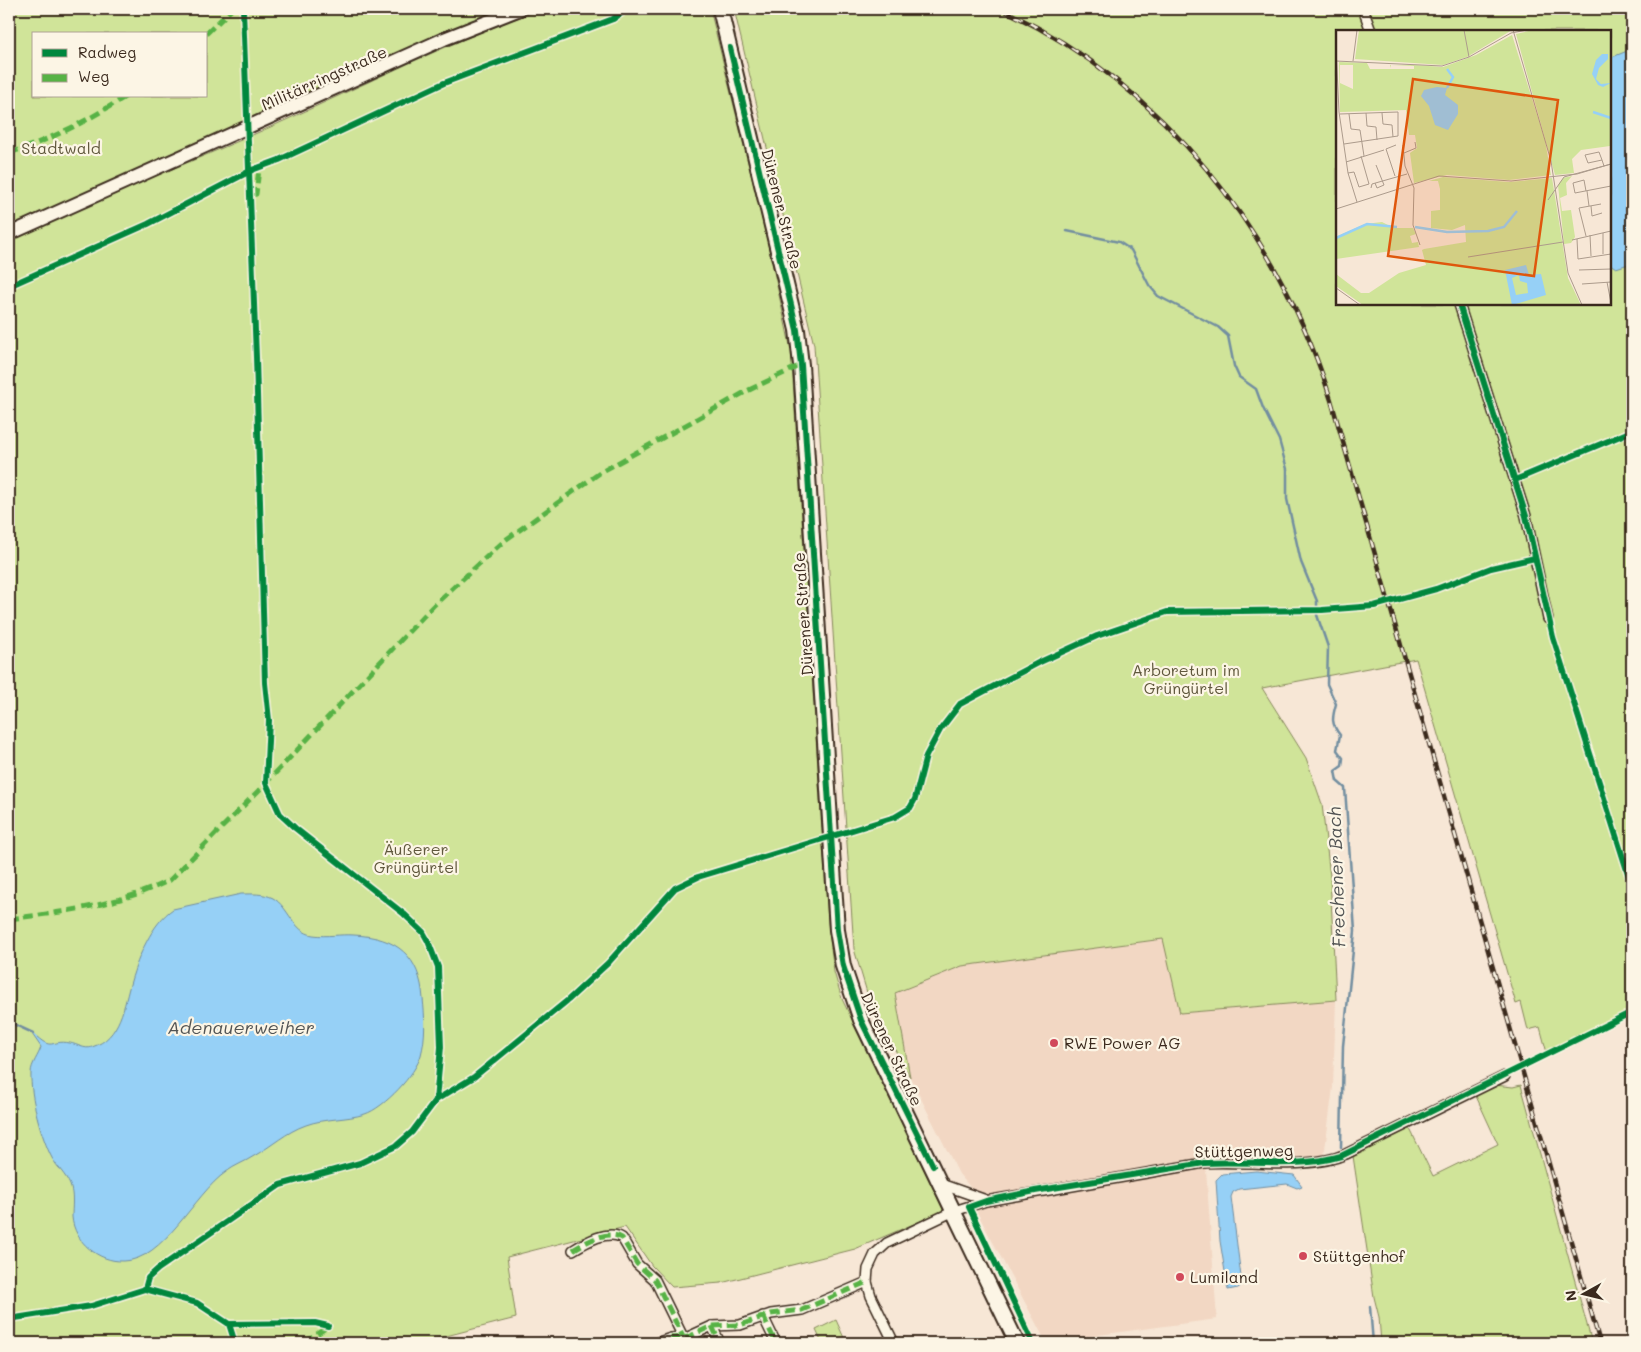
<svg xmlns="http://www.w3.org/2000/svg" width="1641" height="1352" font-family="Mali,sans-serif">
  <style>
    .built { fill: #f2d7c3 }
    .green { fill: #d0e499; stroke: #86875c; fill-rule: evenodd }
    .water { fill: #96d0f6; stroke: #728ea0 }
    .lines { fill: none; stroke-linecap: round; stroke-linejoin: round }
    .stream { stroke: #728ea0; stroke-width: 2.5 }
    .minor-casing { stroke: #3b2a1e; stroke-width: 12 }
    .secondary-casing { stroke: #3b2a1e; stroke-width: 16 }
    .primary-casing { stroke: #3b2a1e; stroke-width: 18 }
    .minor { stroke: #fcf5e5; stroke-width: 9 }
    .secondary { stroke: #fcf5e5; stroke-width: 12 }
    .primary { stroke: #fcf5e5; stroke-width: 14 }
    .rail-casing { stroke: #3b2a1e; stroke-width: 4.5 }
    .rail { stroke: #fcf5e5; stroke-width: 2.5; stroke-dasharray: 8; stroke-linecap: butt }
    .quiet { stroke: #57b245; stroke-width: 5; stroke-dasharray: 10 5; stroke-linecap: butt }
    .cycleway-casing { stroke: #fcf5e5; stroke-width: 9 }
    .cycleway { stroke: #00873e; stroke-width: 6 }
    .poi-dot { fill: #d1495b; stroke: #fcf5e5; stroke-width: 2 }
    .labels { text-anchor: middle; stroke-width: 4.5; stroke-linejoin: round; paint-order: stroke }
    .street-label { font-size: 16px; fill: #3b2a1e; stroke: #fcf5e5 }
    .park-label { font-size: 16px; fill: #60583d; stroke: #fcf5e5 }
    .poi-label { font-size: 16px; fill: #3b2a1e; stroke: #fcf5e5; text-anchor: start }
    .water-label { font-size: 18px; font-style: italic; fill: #525454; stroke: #fcf5e5 }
    .inset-river { fill: none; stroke: #96d0f6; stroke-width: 2.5 }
    .inset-road { fill: none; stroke: #ac9b8c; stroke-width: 1 }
    .view { fill: #df570d; fill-opacity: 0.15; stroke: #df570d; stroke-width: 2.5 }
    .inset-edge { fill: none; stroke: #3b2a1e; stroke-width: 2.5 }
  </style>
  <rect width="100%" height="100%" fill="#f7e7d6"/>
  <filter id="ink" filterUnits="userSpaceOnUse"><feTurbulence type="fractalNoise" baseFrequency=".02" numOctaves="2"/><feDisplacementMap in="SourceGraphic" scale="10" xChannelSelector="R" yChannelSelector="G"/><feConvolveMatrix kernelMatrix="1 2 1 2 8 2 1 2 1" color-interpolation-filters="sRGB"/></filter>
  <g filter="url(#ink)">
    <path class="built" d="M1164,939L1180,1013L1336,1000L1333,1087L1324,1157L1307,1160L1205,1157L1217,1319L1046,1342L977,1212L971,1188L959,1174L910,1077L895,993L962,966Z"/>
    <g class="green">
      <path d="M9,9H502L441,33L287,105L9,229ZM34,34H206V96H34Z"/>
      <path d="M542,9H710L766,235L791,350L828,923L834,972L842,999L944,1211L855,1249L721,1283L672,1287L652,1266L625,1227L507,1257L516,1318L419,1343H9V241C96,197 187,165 275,125C364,85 450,41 542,9Z"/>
      <path d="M734,9H1632V1008L1547,1053L1540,1027L1528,1030L1521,1002L1516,1004L1416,659L1262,688L1306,758L1322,804L1330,877L1336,1000L1180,1013L1163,939L962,966L895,993L910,1077L871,1006L854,949L814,345ZM1337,31H1610V304H1337Z"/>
      <path d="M1494,1085L1513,1087L1521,1085L1592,1343H1381L1379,1317L1374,1297L1353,1156L1409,1127L1433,1176L1498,1144L1475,1094Z"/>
      <path d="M836,1320L844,1338L834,1343H822L816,1330Z"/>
    </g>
    <g class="water">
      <path d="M1632,49V263L1616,268L1610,264V58Z"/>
      <path d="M241,894C252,894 263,893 273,898C289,907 293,932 313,935C327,937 340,934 354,935C397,937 420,956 423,999C425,1017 426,1037 421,1055C416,1074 384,1108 365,1114C346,1120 325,1118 306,1125C286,1132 272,1146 254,1156C245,1162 235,1165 226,1172C194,1194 164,1261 123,1261C99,1262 74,1242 72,1217C72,1207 74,1195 70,1185C66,1175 57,1167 52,1158C41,1137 30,1096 31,1073C31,1064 39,1055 41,1047L32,1034L33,1033C53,1053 50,1039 70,1043C77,1044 85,1050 92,1047C121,1038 124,1004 131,981C138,957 152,923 173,909Z"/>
      <path d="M1256,1171L1294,1175L1302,1186L1297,1188L1287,1184L1239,1189L1233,1192L1231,1197L1242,1285L1238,1288L1228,1290L1220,1241L1216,1180L1222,1174Z"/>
    </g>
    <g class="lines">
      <g class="stream">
        <path d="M1067,231L1119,242L1131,250L1149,285L1158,296L1218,327L1228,336L1234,366L1239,377L1256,389L1263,408L1279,440L1287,469V499L1301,562L1317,601V615L1328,647L1327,684L1336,704C1332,718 1331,724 1340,735L1337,750L1343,758L1342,766L1335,771L1337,781L1345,788L1355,931L1343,1046L1341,1147"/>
        <path d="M9,1022L33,1033"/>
        <path d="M1370,1307L1373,1343"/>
      </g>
      <defs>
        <g id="minor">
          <path d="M1363,9L1371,31"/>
          <path d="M1459,304L1526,516L1548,619"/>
          <path d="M941,1184L986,1200"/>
          <path d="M573,1250C586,1242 608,1229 622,1238L637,1264L655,1280L683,1337"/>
          <path d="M763,1316L776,1343"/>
          <path d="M712,1326L720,1343"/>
          <path d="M656,1343L671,1338L688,1337L712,1326L740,1325L771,1314L802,1310L867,1282"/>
          <path d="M894,1343L871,1296L867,1282L868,1269L875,1254L887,1243L954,1211L986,1201L1204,1163C1247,1160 1308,1171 1346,1154L1505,1076"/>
        </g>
        <path id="secondary" d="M9,234L444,39L520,9"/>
        <path id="primary" d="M720,9L797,330L801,365L837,930L843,966L861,1020L1017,1343"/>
      </defs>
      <use href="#minor" class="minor-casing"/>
      <use href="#secondary" class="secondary-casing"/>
      <use href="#primary" class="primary-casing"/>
      <use href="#minor" class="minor"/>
      <use href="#secondary" class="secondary"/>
      <use href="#primary" class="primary"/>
      <defs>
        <path id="rail" d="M1001,9C1163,84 1278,232 1331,400L1600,1343"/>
      </defs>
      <use href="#rail" class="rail-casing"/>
      <use href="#rail" class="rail"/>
      <g class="quiet">
        <path d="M206,34L232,9"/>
        <path d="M9,153C50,140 90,120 126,96"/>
        <path d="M252,195L256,194L259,169"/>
        <path d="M9,919C64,912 120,905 170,880L266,783L433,606L504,541L601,472L747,391L801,365"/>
        <path d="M573,1250C586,1242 608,1229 622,1238L637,1264L655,1280L683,1337"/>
        <path d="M763,1316L776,1343"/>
        <path d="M712,1326L720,1343"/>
        <path d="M305,1343L328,1326"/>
        <path d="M656,1343L671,1338L688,1337L712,1326L740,1325L771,1314L802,1310L867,1282"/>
      </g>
      <defs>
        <g id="cycleway">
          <path d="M243,9L256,357L265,683L269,720L266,783L280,814L295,828L404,914L423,932L428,941L438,967L441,1047L436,1100"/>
          <path d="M730,48L797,330L801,365L837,930L843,966L861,1020L933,1166"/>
          <path d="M9,286L148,224L252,170L279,160L444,83L613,19L627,9"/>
          <path d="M1459,304L1526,516L1553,637L1632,886"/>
          <path d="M1515,480L1632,431"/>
          <path d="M145,1289L148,1278L158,1269L280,1185L360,1163L396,1146L412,1132L436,1100L474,1077L568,1000L608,963L675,888L698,877L895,817L910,808L915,799L926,756L940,730L960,704L1040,662L1097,636L1167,612L1322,610L1374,606L1436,589L1491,568L1535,558"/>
          <path d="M145,1289L197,1303L229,1324L235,1343"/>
          <path d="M9,1319L91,1306L145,1289"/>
          <path d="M229,1324L315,1323L328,1326"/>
          <path d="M1033,1343L969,1207L986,1201L1035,1191L1204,1163C1250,1160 1297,1169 1341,1156L1632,1012"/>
        </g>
      </defs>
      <use href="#cycleway" class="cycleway-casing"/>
      <use href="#cycleway" class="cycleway"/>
    </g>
  </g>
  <g class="poi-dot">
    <circle cx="1054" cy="1043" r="5"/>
    <circle cx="1303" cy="1256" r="5"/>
    <circle cx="1180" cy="1277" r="5"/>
  </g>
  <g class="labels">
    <g class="street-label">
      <text transform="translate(324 78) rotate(-24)" y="6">Militärringstraße</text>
      <text transform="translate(782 209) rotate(76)" y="6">Dürener Straße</text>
      <text transform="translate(803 614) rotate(-94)" y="6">Dürener Straße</text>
      <text transform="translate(892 1049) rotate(65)" y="6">Dürener Straße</text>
      <text transform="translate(1244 1151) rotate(-1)" y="6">Stüttgenweg</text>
    </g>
    <g class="park-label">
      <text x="61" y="154">Stadtwald</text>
      <text x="1186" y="676">Arboretum im<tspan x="1186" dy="18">Grüngürtel</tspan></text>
      <text x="416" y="855">Äußerer<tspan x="416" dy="18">Grüngürtel</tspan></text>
    </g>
    <g class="poi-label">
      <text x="1064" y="1049">RWE Power AG</text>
      <text x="1313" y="1262">Stüttgenhof</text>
      <text x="1190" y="1283">Lumiland</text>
    </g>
    <g class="water-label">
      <text transform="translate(1337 877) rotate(-92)" y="6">Frechener Bach</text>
      <text x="241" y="1034">Adenauerweiher</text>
    </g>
  </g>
  <g transform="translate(1336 30)">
    <rect width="275" height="275" fill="#f7e7d6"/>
    <path d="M23,0H176L131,27L107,35L19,29ZM197,0H275L274,116L245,120L236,129L238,143L219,145L180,4ZM176,5L209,110L215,145L173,150L111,145L78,153L74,123L81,118L79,105H73L70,80L4,82L3,32L31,33L34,39H78V36L55,35L54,38V35H78L107,37L140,25ZM4,35H17V59L4,53ZM236,146L230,153L231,165L224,168L226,181L235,180L239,207L235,213L228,214L222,155L227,148ZM107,147L173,152L216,148L232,248L245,275H27L0,256V244L25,263H33L63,243L90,235L86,220L88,219L130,212L129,195L116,200L95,198V181L104,180V159L102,151H93ZM46,192L58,198H77L80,204L74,206L76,213L82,212L83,217L0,229V207L29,194Z" fill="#d0e499" fill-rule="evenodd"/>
    <path d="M266,24H272V29L263,38L260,49L265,54L275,53L267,57L262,55L256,44L260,30ZM101,57L111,58L109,65L122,75V84L112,100L99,95L93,76L85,66L88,60ZM190,235L193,245L205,244L210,265L176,275L169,240ZM183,245L184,251L191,253L192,263L180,265L176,248Z" fill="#96d0f6" fill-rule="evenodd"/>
    <path class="inset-river" d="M111,58L117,47L111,39M257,82L275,88M79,197L111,202L152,201L168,197L181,181M0,208L31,194L61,197"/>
    <path class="inset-road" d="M128,0L133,27M177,0L215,131L232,243L246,275M0,18L3,82L12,143L21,172M0,31L106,36L133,27L175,3L191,0M17,31L21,0M30,83L31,96L40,97L41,110M46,83L47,94L56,95L57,107M4,84L62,82V106L8,114M13,84L15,99L24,100L28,126M67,115L69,136L78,158L77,195L84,215M68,123L80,118L79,112M266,130L252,133L249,125L263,122L266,130L268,136M10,132L48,120M12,143L18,142L23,157L33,154L25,126M59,146L50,119L60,115M39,153L41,158L48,155L40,135M35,158L36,154L71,144M250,161L248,150L237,153L239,163L275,156M251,161L253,176M212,170L228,147L275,134M255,176L256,186L266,183M0,179L103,146L175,151L241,144L275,134M267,203V224M254,205L255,226M250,206L243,178L265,174M241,209L242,229L275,224M236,210L275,201M132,227L227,212M243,240L275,239M271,252L275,273M246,254L275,252M0,258L24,275"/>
    <path class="view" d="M77,49L222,70L198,246L52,226Z"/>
    <rect width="275" height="275" class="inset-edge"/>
  </g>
  <rect width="1641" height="1352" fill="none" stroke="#fcf5e5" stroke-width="30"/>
  <rect x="15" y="15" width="1611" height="1322" fill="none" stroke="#3b2a1e" stroke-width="2" filter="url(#ink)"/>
  <rect x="32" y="32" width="175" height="65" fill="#fcf5e5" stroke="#afa495"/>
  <rect x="42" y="49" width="25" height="8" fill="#00873e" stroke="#afa495"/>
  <text x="78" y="58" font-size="15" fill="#3b2a1e">Radweg</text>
  <rect x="42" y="74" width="25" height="8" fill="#57b245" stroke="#afa495"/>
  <text x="78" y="82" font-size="15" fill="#3b2a1e">Weg</text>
  <g transform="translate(1584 1294) rotate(262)" stroke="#fcf5e5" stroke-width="4" paint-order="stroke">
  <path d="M0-4L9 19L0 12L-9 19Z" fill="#3b2a1e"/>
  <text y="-8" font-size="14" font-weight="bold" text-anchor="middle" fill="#3b2a1e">N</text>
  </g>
</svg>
